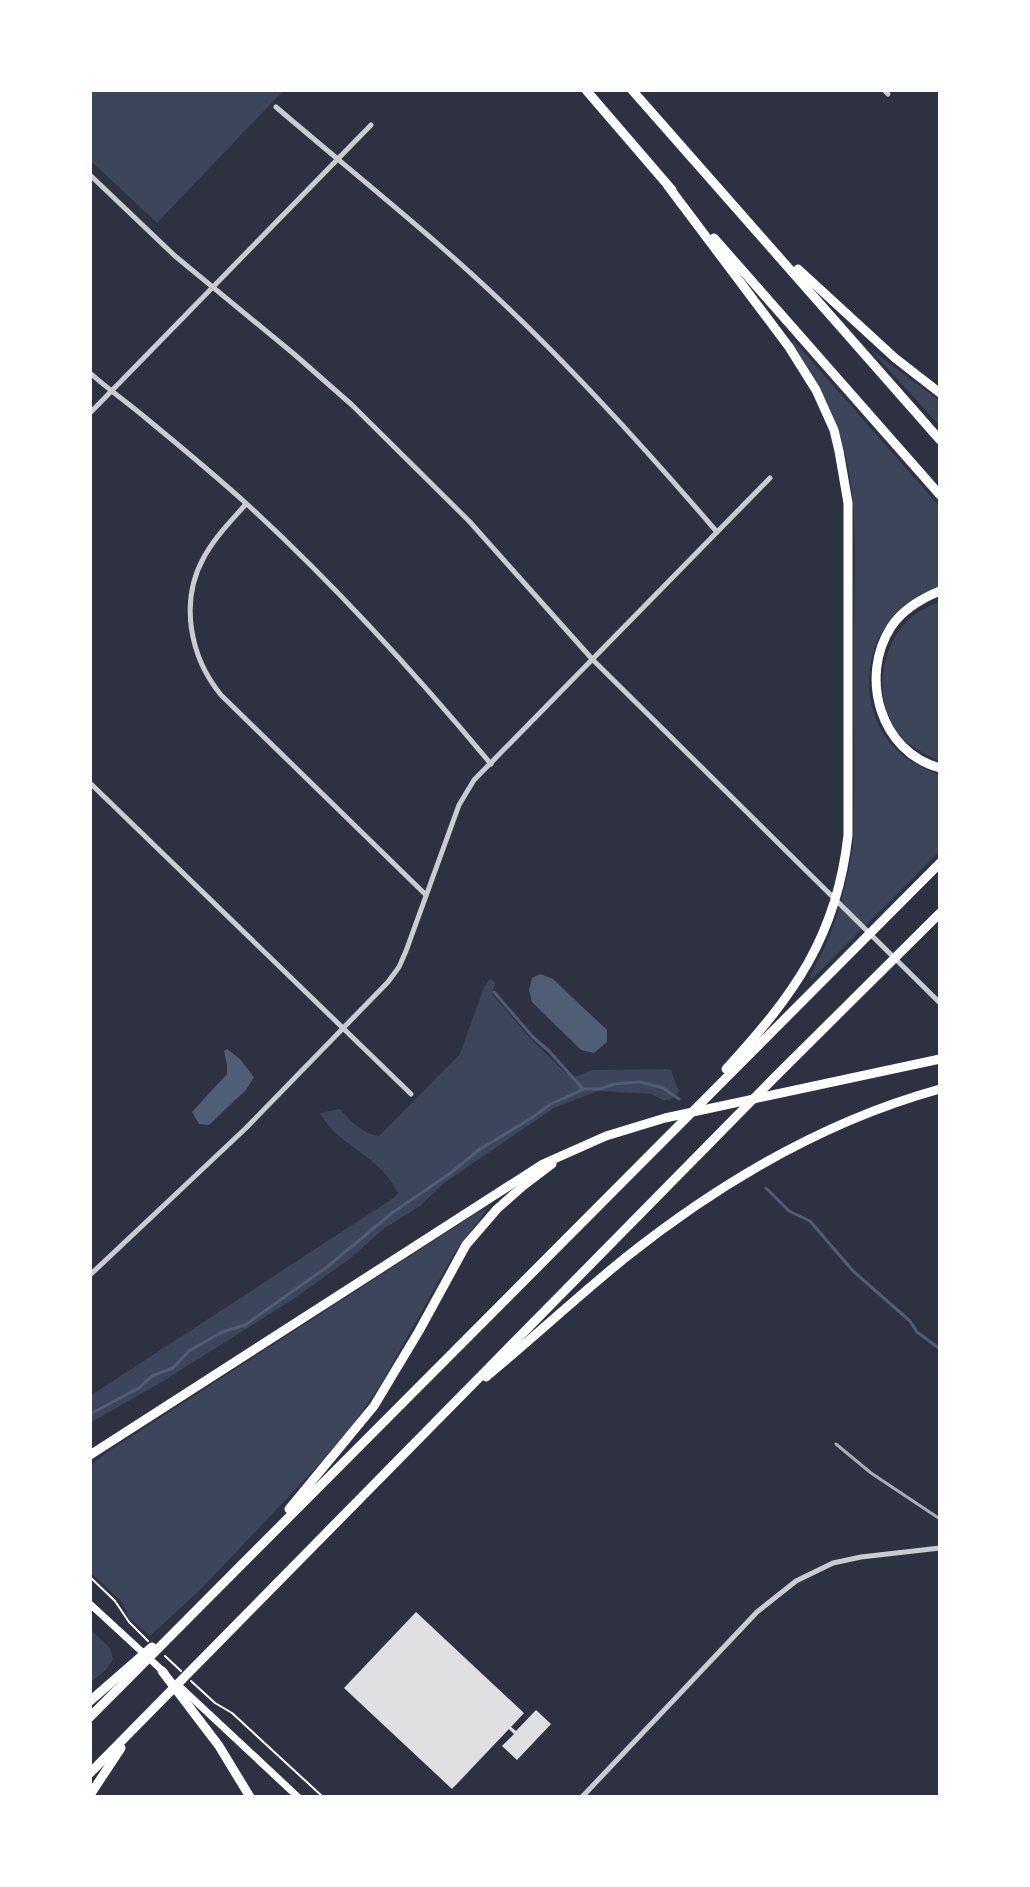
<svg xmlns="http://www.w3.org/2000/svg" width="1030" height="1887" font-family="Cabin,sans-serif">
  <style>
    .green { fill: #3c4559 }
    .water { fill: #4f5d75 }
    .lines { fill: none; stroke-linecap: round; stroke-linejoin: round }
    .stream { stroke: #4f5d75; stroke-width: 3 }
    .building { fill: #e0e0e3 }
    .path { stroke: #fff; stroke-width: 2 }
    .minor { stroke: #caccd0; stroke-width: 5 }
    .secondary { stroke: #fff; stroke-width: 7 }
    .motorway { stroke: #fff; stroke-width: 9 }
    .rail { stroke: #abadb3; stroke-width: 3 }
  </style>
  <rect width="100%" height="100%" fill="#2d3142"/>
  <g class="green">
    <path d="M90,90H284L157,223L90,160Z"/>
    <path d="M794,341L940,507V587C928,591 917,595 907,603C868,632 858,690 882,731C894,753 917,767 940,775V851L812,979L809,977C834,936 845,893 853,846C856,777 853,708 854,639C854,579 859,516 846,457C837,415 816,379 792,343Z"/>
    <path d="M870,349L940,401V427V426Z"/>
    <path d="M940,601V761C925,755 910,747 899,734C873,701 879,649 908,620C917,612 929,606 940,601Z"/>
    <path d="M492,979L495,984L492,994L532,1040L568,1075L577,1076L593,1070L668,1069L671,1070L679,1092L670,1100H663L651,1094L598,1091L554,1108L444,1183L420,1206L383,1229L351,1258L289,1302L160,1383L90,1423V1396L395,1197L398,1193C385,1164 353,1150 331,1129C327,1124 323,1118 320,1113L340,1109C350,1121 363,1134 379,1136L460,1054L484,987L489,980Z"/>
    <path d="M488,1208L455,1252L381,1384L352,1426L326,1457L201,1589L150,1636L129,1618L122,1602L90,1572V1466L107,1452L475,1214Z"/>
    <path d="M90,1629L110,1648L113,1659L107,1669L90,1683Z"/>
  </g>
  <g class="water">
    <path d="M540,974L553,979L607,1030V1042L594,1053L581,1050L532,1002L529,990L532,978Z"/>
    <path d="M227,1049L240,1059L254,1077L246,1090L209,1125L199,1124L192,1112L227,1074V1065L224,1051Z"/>
  </g>
  <g class="lines">
    <g class="stream">
      <path d="M494,992L533,1037L549,1051L583,1089"/>
      <path d="M766,1188L789,1211L810,1221L853,1271L910,1321L917,1332L940,1349"/>
      <path d="M90,1414L139,1388L152,1376L173,1368L189,1351L222,1332L245,1325L327,1267L392,1213L452,1172L480,1149L530,1119L551,1104L584,1089H600L614,1084L640,1082L663,1088L679,1099"/>
    </g>
  </g>
  <path class="building" d="M416,1612L524,1713L511,1727L516,1731L536,1710L551,1724L517,1760L502,1746L514,1734L509,1729L452,1789L344,1688Z"/>
  <g class="lines">
    <g class="path">
      <path d="M90,1577L115,1601L129,1622L148,1641"/>
      <path d="M165,1656L181,1671"/>
      <path d="M191,1681L215,1703L232,1713L323,1797"/>
    </g>
    <g class="minor">
      <path d="M884,90L888,94"/>
      <path d="M276,107C353,173 433,236 506,306C581,377 650,454 717,532"/>
      <path d="M90,175L175,256L294,354L352,405L469,521L593,660L940,1003"/>
      <path d="M90,373C108,389 128,403 147,419C181,447 216,476 249,506C336,586 415,673 491,764"/>
      <path d="M90,413L371,125"/>
      <path d="M246,504C231,521 215,537 204,557C179,602 190,657 221,695L426,895"/>
      <path d="M90,783L411,1094"/>
      <path d="M90,1275L246,1128L388,982L399,967L406,951L459,805L474,780L770,478"/>
      <path d="M582,1797L757,1612L796,1581L833,1563L861,1557L940,1548"/>
    </g>
    <g class="secondary">
      <path d="M90,1604L165,1673"/>
      <path d="M177,1684L298,1797"/>
    </g>
    <g class="motorway">
      <path d="M586,90L672,190"/>
      <path d="M632,90L940,440"/>
      <path d="M668,186L789,347L816,390L834,430L839,451L848,503V835C837,937 793,996 726,1069"/>
      <path d="M714,238L940,495"/>
      <path d="M798,269L895,358L940,393"/>
      <path d="M940,591C920,599 903,609 891,627C859,677 880,752 940,768"/>
      <path d="M486,1377C533,1338 578,1296 625,1258C719,1183 824,1121 940,1089"/>
      <path d="M90,1455L543,1164L606,1136L665,1118L940,1059"/>
      <path d="M289,1509L374,1406L419,1331L466,1245L497,1209L523,1186L552,1164"/>
      <path d="M162,1671L219,1746L250,1797"/>
      <path d="M90,1701L152,1647"/>
      <path d="M90,1717L940,863"/>
      <path d="M90,1773L774,1078L940,913"/>
      <path d="M90,1795L121,1748"/>
    </g>
    <path class="rail" d="M836,1444L871,1473L940,1519"/>
  </g>
  <rect width="1030" height="1887" fill="none" stroke="#ffffff" stroke-width="184"/>
</svg>
